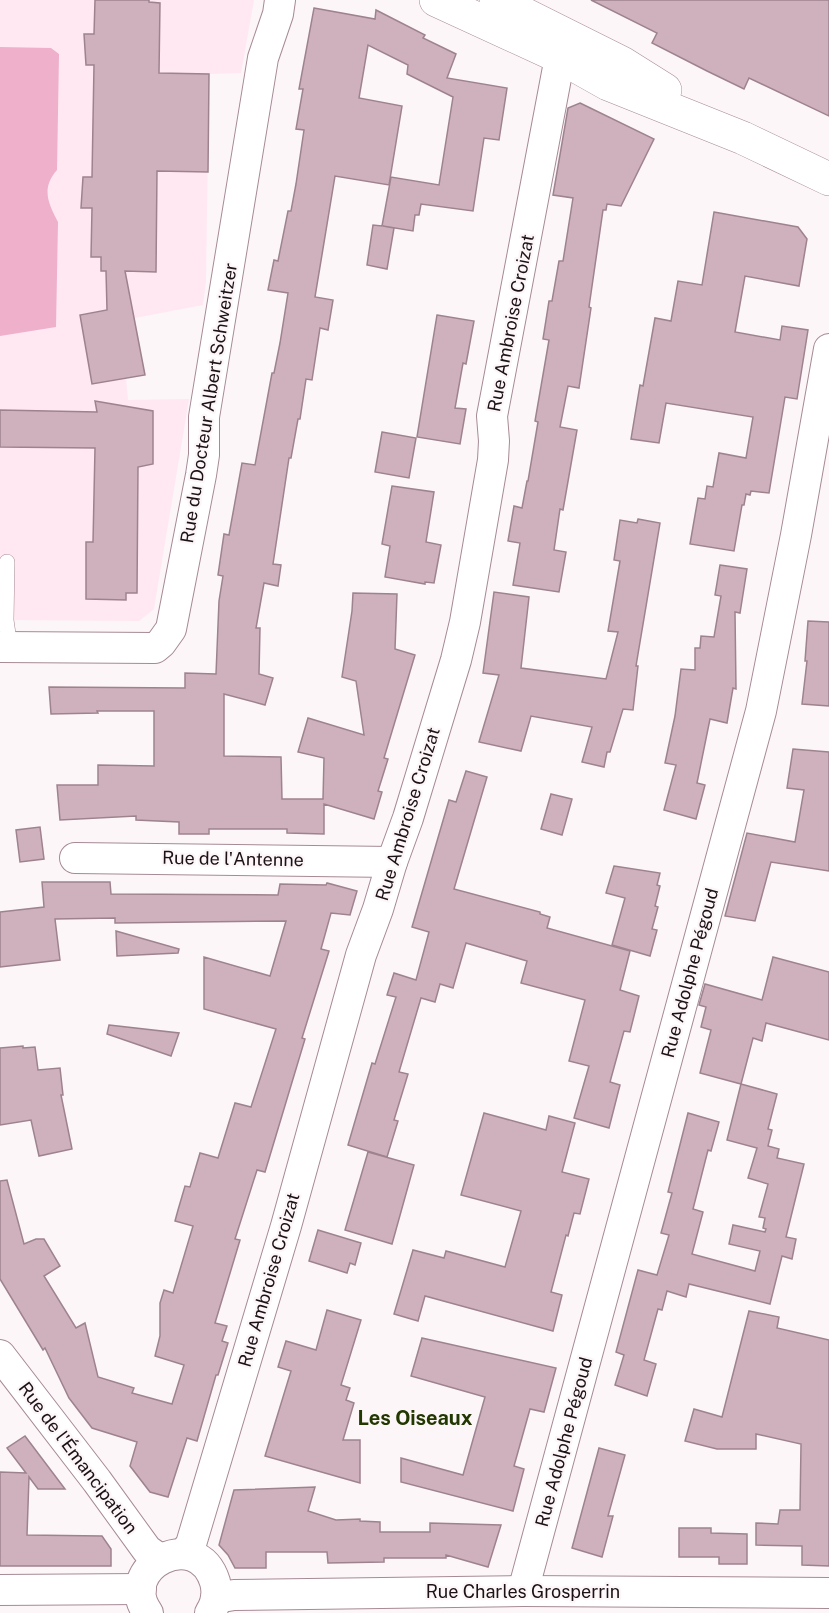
<svg xmlns="http://www.w3.org/2000/svg" width="829" height="1613" font-family="'Public Sans',sans-serif">
  <style>
    .built { fill: #ffe8f1 }
    .green { fill: #eeb0cb }
    .building { fill: #ceb1bd; stroke: #9e838e; stroke-width: 1.5 }
    .lines { fill: none; stroke-linecap: round; stroke-linejoin: round }
    .service-casing { stroke: #a68a96; stroke-width: 16 }
    .minor-casing { stroke: #a68a96; stroke-width: 32 }
    .primary-casing { stroke: #a68a96; stroke-width: 34 }
    .service { stroke: #fff; stroke-width: 15 }
    .minor { stroke: #fff; stroke-width: 30 }
    .primary { stroke: #fff; stroke-width: 33 }
    .labels { text-anchor: middle; stroke-width: 4.5; stroke-linejoin: round; paint-order: stroke }
    .street-label { font-size: 18px; fill: #1c1216; stroke: #fcf6f9 }
    .neighbourhood-label { font-size: 20px; font-weight: bold; fill: #233701; stroke: #fcf6f9 }
  </style>
  <rect width="100%" height="100%" fill="#fcf6f9"/>
  <path class="built" d="M0,0H254L241,73L209,74L206,281L203,305L135,318L145,375L126,378L128,400L189,399L154,609L139,621L0,620Z"/>
  <path class="green" d="M0,47L51,48L59,54L57,170C41,188 48,203 58,222L56,327L0,336Z"/>
  <g class="building">
    <path d="M95,0H149V2L160,3L159,73L209,74L208,172L157,171L156,272L125,271L145,375L92,384L80,315L107,310L106,271H101V257H91L92,208H81L83,177H92L94,65H86L84,34H94Z"/>
    <path d="M591,0H829V116L749,78L744,89L707,71L652,43L657,33Z"/>
    <path d="M314,8L375,19L376,10L425,35L423,38L456,54L447,78L507,88L499,140L484,138L473,211L421,204L419,215H415L413,231L383,226L394,228L387,269L367,265L373,225L382,226L391,177L439,185L453,97L407,74L408,65L368,45L359,98L402,106L389,185L335,176L315,297L333,300L328,330L320,328L312,380L306,379L300,419H298L291,458H289L273,564L281,565L278,586L264,583L256,628H260L259,674L273,678L265,705L224,694V756L281,757L282,799H323L324,758L298,752L308,718L364,735L356,681L342,677L352,611L353,593L397,594L395,649L415,655L384,758L388,759L378,791L382,792L374,819L324,804V834L287,833V829H209V834H179V822L136,820V816L60,820L57,785H98V765L154,766V711H97L98,713L51,714L49,687L185,688V673L216,674L219,601L223,576L218,575L224,534L229,535L242,463L255,465L272,373H274L280,343L288,293L268,290L274,260L278,261L288,211H291L296,184L304,130L296,129L303,89H299Z"/>
    <path d="M580,103L654,139L621,206L607,204L606,210H603L589,307L591,308L579,388L568,386L560,427L577,430L563,510L560,509L554,550L566,552L559,592L513,585L520,543L508,541L514,506L522,508L527,481H528L538,422L535,421L549,340L543,339L549,301H552L559,261H563L573,198L553,195L561,149L568,108Z"/>
    <path d="M714,212L798,227L807,239L799,286L745,276L735,332L780,340L782,326L808,330L797,399L785,397L769,493L751,491L750,495L746,494L744,505H742L734,551L690,544L698,498L705,499L707,486L713,487L719,453L746,458L753,417L666,403L659,443L631,439L640,385L643,386L655,318L671,321L678,281L702,285Z"/>
    <path d="M437,315L474,321L466,364L463,363L455,408L466,409L460,444L417,437Z"/>
    <path d="M95,401L153,411V464L138,467L137,593H126V600L86,599V542H93L95,448L0,447V410L97,412Z"/>
    <path d="M382,432L416,438L409,478L375,472Z"/>
    <path d="M392,486L434,492L426,542L441,545L434,583L425,582V584L385,577L390,546L382,544Z"/>
    <path d="M638,519L660,523L636,666H638L633,710L623,709L610,752H607L604,767L582,762L592,727L531,716L521,751L479,742L499,675L483,673L494,592L529,597L521,668L606,679L618,632L608,631L620,561L614,560L620,520L637,523Z"/>
    <path d="M720,565L747,569L740,613L735,612L736,689L733,688L727,723L710,719L697,783L705,785L696,819L664,810L676,765L665,763L675,716L681,669L695,670V648H700L701,636L714,637L721,596L715,595Z"/>
    <path d="M808,621L829,622V706L802,704L807,661H805Z"/>
    <path d="M793,749L829,752V871L771,862L755,921L725,916L747,833L795,842L804,790L787,788Z"/>
    <path d="M466,771L487,777L454,889L540,912V914L550,917L547,928L630,951L620,990L639,996L630,1032L624,1031L610,1082L620,1085L609,1128L574,1118L589,1066L569,1061L585,1000L521,983L527,961L466,943L453,988L440,984L435,1002L421,998L399,1072L408,1074L394,1120L398,1121L387,1157L348,1145L372,1063L375,1064L396,997L387,995L394,973L416,980L429,932L412,927L449,800L456,802Z"/>
    <path d="M551,794L572,799L562,835L541,829Z"/>
    <path d="M40,827L44,859L20,862L16,830Z"/>
    <path d="M614,866L660,873L657,885L660,886L655,906L658,907L652,929L657,930L650,956L612,945L625,898L606,893Z"/>
    <path d="M42,882H110L111,894L278,895L280,884L326,885L327,883L357,891L350,915L331,913L321,949L329,951L302,1038L305,1039L265,1172L257,1170L235,1239L240,1240L215,1323L227,1326L222,1341L228,1343L218,1375H216L197,1441L187,1438L168,1497L150,1492L130,1466L137,1442L92,1428L69,1398L45,1348L43,1350L0,1279V1181L7,1180L24,1244L36,1239H44L60,1266L44,1276L76,1328L85,1323L98,1377L134,1388L132,1393L172,1404L184,1365L155,1356L160,1336V1303L164,1290L173,1293L193,1226L175,1221L178,1210L185,1186L190,1187L200,1153L218,1158L235,1103L251,1107L276,1029L204,1009V957L270,976L286,921L115,923V918L55,919L60,960L0,967V912L44,907Z"/>
    <path d="M116,931L179,949L178,953L117,956Z"/>
    <path d="M773,957L829,972V1040L766,1023L762,1041L753,1038L741,1084L700,1073L711,1030L701,1027L706,1007L699,1005L705,984L762,1000Z"/>
    <path d="M109,1025L179,1033L171,1056L107,1034Z"/>
    <path d="M23,1046V1048L35,1047L38,1070L60,1068L63,1095H61L72,1149L39,1156L31,1120L0,1125V1048Z"/>
    <path d="M741,1084L777,1094L768,1129L772,1130L768,1146L779,1149L777,1158L804,1164L786,1237L796,1239L792,1259L782,1256L770,1304L689,1284L686,1297L667,1291L662,1310L658,1309L644,1360L656,1364L647,1396L615,1385L624,1355L616,1352L638,1270L657,1275L669,1235L661,1233L672,1193L668,1192L688,1113L719,1122L711,1151L708,1150L693,1209L703,1212L692,1254L755,1271L760,1251L729,1244L733,1225L765,1232L766,1229L763,1228L765,1218L759,1217L768,1184L748,1178L757,1148L727,1140Z"/>
    <path d="M484,1113L546,1130L549,1116L575,1123L562,1172L589,1179L580,1214L574,1213L568,1236L566,1235L551,1292L562,1295L553,1331L425,1296L418,1321L394,1314L413,1250L444,1258L446,1251L505,1267L521,1211L461,1195Z"/>
    <path d="M368,1152L414,1165L392,1244L345,1230Z"/>
    <path d="M318,1230L361,1243L355,1265L350,1263L347,1273L309,1261Z"/>
    <path d="M327,1310L361,1320L341,1385L350,1388L346,1400L354,1403L343,1440H360V1483L265,1456L291,1371L278,1367L286,1341L316,1350Z"/>
    <path d="M749,1311L779,1317L777,1328L829,1340V1566L802,1565V1546L756,1545V1523L778,1524L780,1510H800L801,1444L756,1434V1449H717L685,1441L694,1409L722,1417Z"/>
    <path d="M422,1338L556,1368L544,1412L530,1409L514,1466L524,1469L513,1511L401,1482V1458L463,1475L485,1397L411,1376Z"/>
    <path d="M25,1436L65,1489H38L29,1477L27,1535L102,1536L111,1549V1566H0V1472L26,1473L7,1448Z"/>
    <path d="M599,1448L625,1455L608,1516H613L602,1557L572,1548Z"/>
    <path d="M315,1487L308,1511L336,1520L360,1519V1521L380,1522V1532H430V1523L501,1525L488,1567L446,1555V1558H384V1562L328,1563L327,1552H266V1568H235L228,1555L219,1545L234,1490Z"/>
    <path d="M679,1528H711V1533L747,1534V1564H719V1557H679Z"/>
  </g>
  <g class="lines">
    <defs>
      <path id="service" d="M7,562L6,620L10,648"/>
      <g id="minor">
        <path d="M0,647L155,648L161,643L171,629L201,475L204,455V417L263,58L278,14L280,0"/>
        <path d="M75,858L392,862"/>
        <path d="M0,1355L97,1481L147,1550L160,1559"/>
        <path d="M184,1554L191,1544L286,1226L361,955L378,909L392,862L408,818L456,660L465,622L493,460L494,441L492,416L560,57L572,38"/>
        <path d="M0,1590L141,1589"/>
        <path d="M523,1591L761,711L796,535L829,349"/>
        <path d="M216,1598L234,1595L523,1591L829,1593"/>
        <path d="M148,1613C115,1568 197,1524 215,1582C218,1593 216,1604 210,1613"/>
      </g>
      <g id="primary">
        <path d="M436,0L560,57L608,84L743,138L829,179"/>
        <path d="M496,0L622,63L665,90"/>
      </g>
    </defs>
    <use href="#service" class="service-casing"/>
    <use href="#minor" class="minor-casing"/>
    <use href="#primary" class="primary-casing"/>
    <use href="#service" class="service"/>
    <use href="#minor" class="minor"/>
    <use href="#primary" class="primary"/>
  </g>
  <g class="labels">
    <g class="street-label">
      <text transform="translate(511 323) rotate(-79)" y="6">Rue Ambroise Croizat</text>
      <text transform="translate(209 403) rotate(-81)" y="6">Rue du Docteur Albert Schweitzer</text>
      <text transform="translate(408 814) rotate(-73)" y="6">Rue Ambroise Croizat</text>
      <text transform="translate(233 859) rotate(1)" y="6">Rue de l'Antenne</text>
      <text transform="translate(690 973) rotate(-75)" y="6">Rue Adolphe Pégoud</text>
      <text transform="translate(269 1280) rotate(-74)" y="6">Rue Ambroise Croizat</text>
      <text transform="translate(564 1442) rotate(-75)" y="6">Rue Adolphe Pégoud</text>
      <text transform="translate(78 1458) rotate(53)" y="6">Rue de l'Émancipation</text>
      <text x="523" y="1598">Rue Charles Grosperrin</text>
    </g>
    <g class="neighbourhood-label">
      <text x="415" y="1425">Les Oiseaux</text>
    </g>
  </g>
</svg>
